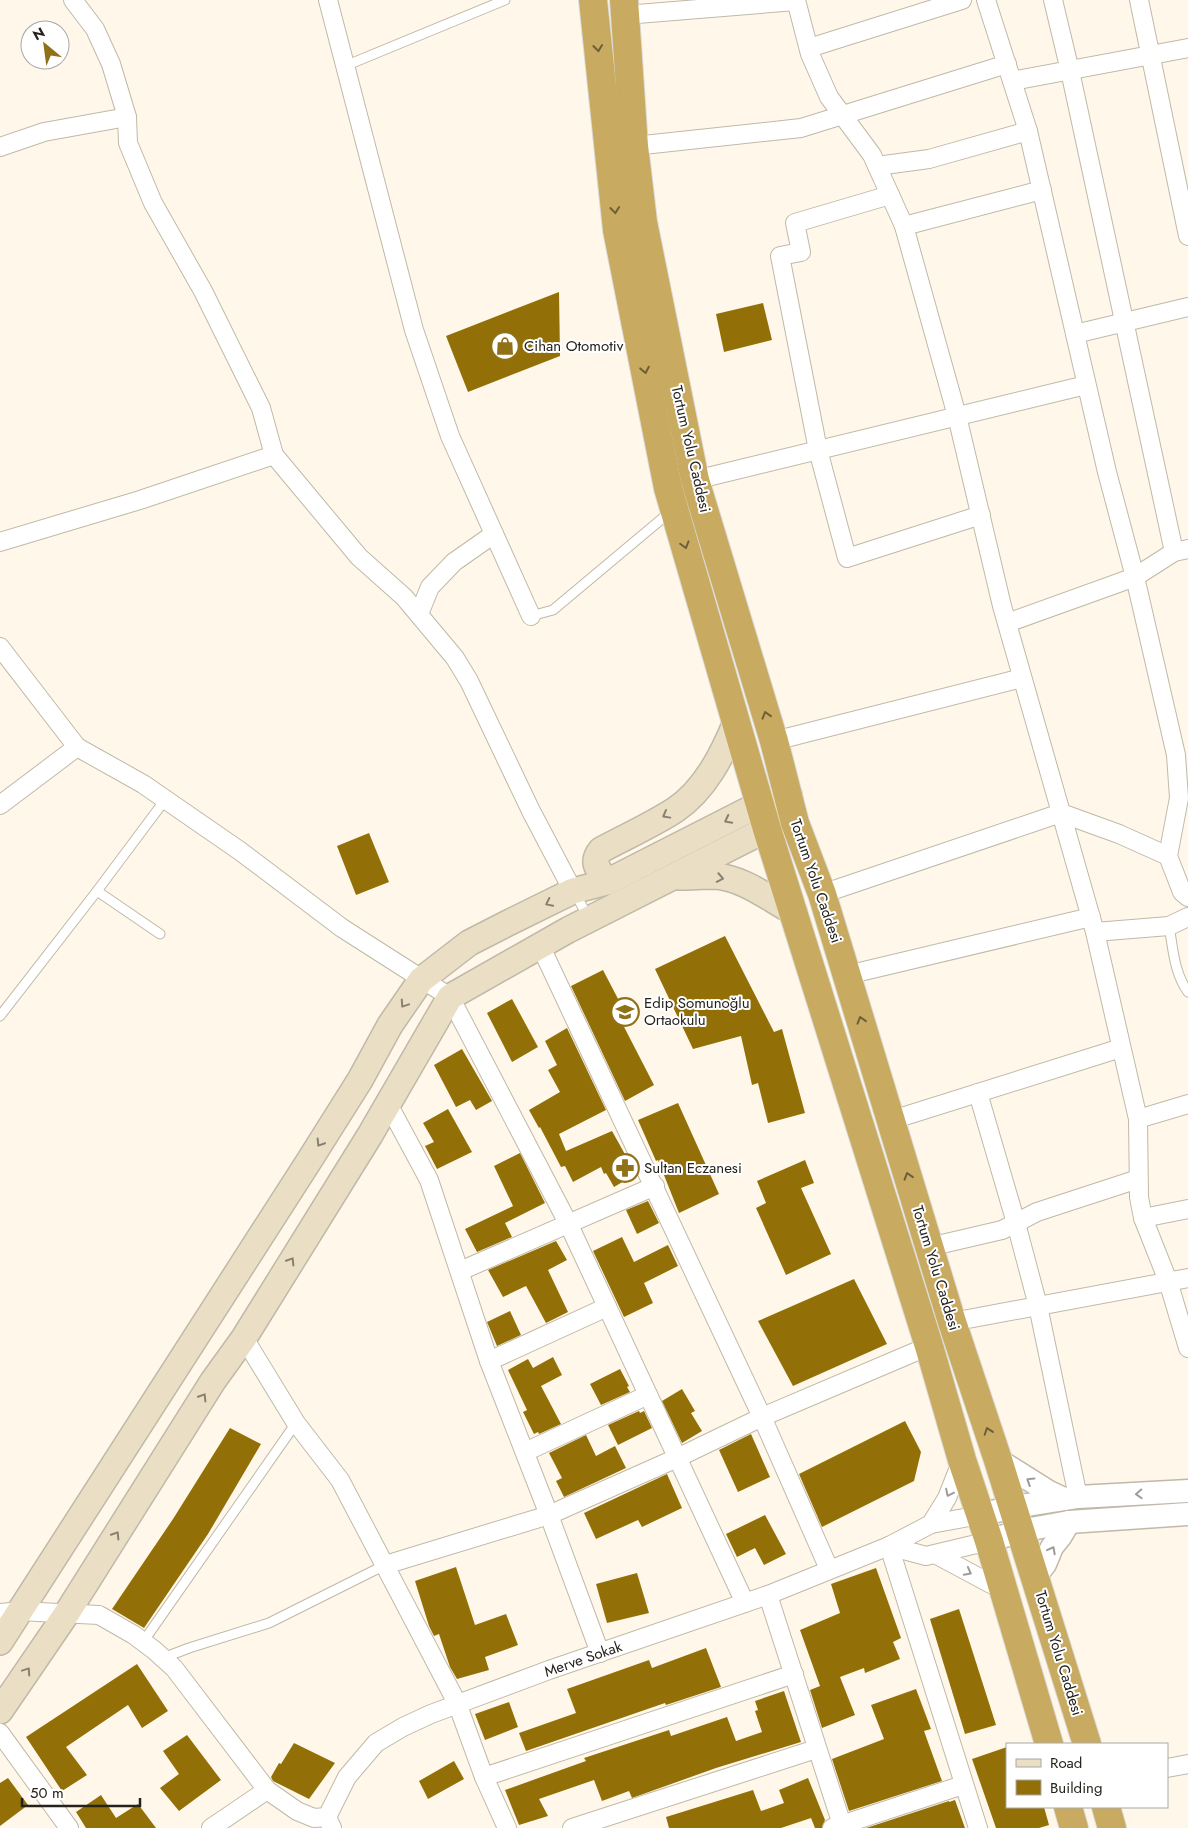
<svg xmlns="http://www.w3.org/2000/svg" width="1188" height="1828" font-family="Jost,sans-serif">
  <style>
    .building { fill: #937007 }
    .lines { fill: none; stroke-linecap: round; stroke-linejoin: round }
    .service-casing { stroke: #c0b9a8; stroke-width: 11 }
    .minor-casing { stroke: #c0b9a8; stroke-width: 20 }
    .tertiary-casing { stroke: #c0b9a8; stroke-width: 25 }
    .secondary-casing { stroke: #c0b9a8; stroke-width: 28 }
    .trunk-casing { stroke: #dcdcdb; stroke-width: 30 }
    .service { stroke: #fff; stroke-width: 9 }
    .minor { stroke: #fff; stroke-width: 18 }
    .tertiary { stroke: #fff; stroke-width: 22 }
    .secondary { stroke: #eadfc4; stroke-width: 25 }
    .trunk { stroke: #c8aa60; stroke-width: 28 }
    .oneway { stroke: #6e5f3b }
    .oneway2 { stroke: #888070 }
    .oneway3 { stroke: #9d9c99 }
    .labels { text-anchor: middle; stroke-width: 4; stroke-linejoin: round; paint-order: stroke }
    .poi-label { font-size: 15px; fill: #25221c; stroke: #fff; text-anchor: start }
    .street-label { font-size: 15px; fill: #25221c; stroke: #fff }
  </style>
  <rect width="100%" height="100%" fill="#fff8ea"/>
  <g class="building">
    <path d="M559,292L560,356L468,392L446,336Z"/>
    <path d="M763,303L772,340L724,352L716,314Z"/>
    <path d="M369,833L389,882L356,895L337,846Z"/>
    <path d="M725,936L774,1032L782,1029L805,1113L768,1123L758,1083L752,1085L741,1036L693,1049L655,969Z"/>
    <path d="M603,970L628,1018L621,1021L654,1085L625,1101L571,986Z"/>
    <path d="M512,999L538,1047L512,1062L487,1013Z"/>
    <path d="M567,1028L606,1110L559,1134L566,1151L612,1131L636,1174L614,1187L606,1173L604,1174L601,1167L573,1182L565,1166L561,1167L540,1127L539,1128L529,1110L560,1092L548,1070L557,1065L545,1041Z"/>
    <path d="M462,1049L492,1101L476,1110L470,1100L456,1107L434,1065Z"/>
    <path d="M678,1103L719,1194L679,1213L658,1160L656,1161L638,1120Z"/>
    <path d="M448,1109L472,1152L437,1169L425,1146L434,1142L423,1123Z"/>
    <path d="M520,1153L545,1203L505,1223L512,1237L477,1252L465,1229L513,1206L494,1166Z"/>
    <path d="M805,1160L814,1183L801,1188L831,1254L786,1275L756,1208L766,1203L757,1181Z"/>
    <path d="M648,1201L659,1223L637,1234L626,1210Z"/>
    <path d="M622,1237L634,1262L668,1245L678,1266L644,1283L653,1303L624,1317L593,1251Z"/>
    <path d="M556,1241L567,1260L548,1270L568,1312L546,1323L526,1286L503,1297L488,1270Z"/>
    <path d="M854,1279L887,1344L793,1386L758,1321Z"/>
    <path d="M510,1311L521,1335L497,1346L487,1322Z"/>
    <path d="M553,1357L562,1375L541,1386L561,1424L539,1434L538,1432L534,1434L523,1412L527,1410L508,1370L528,1359L533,1368Z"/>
    <path d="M620,1369L629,1386L627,1387L630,1392L601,1405L590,1384Z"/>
    <path d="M682,1389L695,1411L691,1413L702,1431L682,1443L662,1401Z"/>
    <path d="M639,1411L640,1413L644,1411L652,1428L618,1445L608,1425Z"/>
    <path d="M905,1421L921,1452L914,1481L822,1527L799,1474Z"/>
    <path d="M230,1428L261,1444L208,1534L144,1628L112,1609L173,1519Z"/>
    <path d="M751,1434L770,1477L738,1492L719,1450Z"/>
    <path d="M586,1435L596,1456L615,1446L626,1468L564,1497L556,1481L562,1478L549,1453Z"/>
    <path d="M667,1474L682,1508L642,1527L638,1520L596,1539L584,1513Z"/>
    <path d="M765,1515L786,1554L764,1565L755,1548L737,1557L726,1534Z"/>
    <path d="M456,1567L475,1625L506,1614L518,1645L485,1657L489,1670L457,1679L450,1667L439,1634L434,1636L429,1626L415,1581Z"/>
    <path d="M876,1568L901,1638L893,1642L900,1659L865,1673L864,1668L840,1677L855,1715L822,1728L810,1690L820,1686L800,1630L840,1613L831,1584Z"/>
    <path d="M637,1573L649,1613L607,1623L596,1584Z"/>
    <path d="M959,1609L996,1725L965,1734L930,1619Z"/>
    <path d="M706,1648L721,1687L666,1705L665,1703L526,1751L519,1733L576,1713L567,1689L649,1660L652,1668Z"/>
    <path d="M137,1664L168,1711L142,1728L128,1705L66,1747L87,1775L62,1791L26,1737Z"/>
    <path d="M916,1689L931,1729L924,1731L942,1781L849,1811L832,1759L884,1739L871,1705Z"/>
    <path d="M784,1691L801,1742L716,1768L632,1798L629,1791L602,1801L594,1780L539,1799L548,1816L519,1825L505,1790L586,1761L584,1758L669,1730L671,1736L727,1717L736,1741L762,1732L755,1711L758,1710L755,1701Z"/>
    <path d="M509,1702L518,1727L485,1740L475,1714Z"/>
    <path d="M187,1735L221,1780L179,1811L160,1788L179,1774L163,1751Z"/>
    <path d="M294,1743L335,1763L309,1799L273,1781L271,1777L279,1763L281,1764Z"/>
    <path d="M1007,1747V1807H1044L1049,1825L1039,1828H996L972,1759Z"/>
    <path d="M454,1761L464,1779L428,1799L419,1781Z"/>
    <path d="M8,1778L28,1805L0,1826V1783Z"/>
    <path d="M808,1778L825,1820L822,1828H815L811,1818L781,1828H669L666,1817L753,1790L761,1811L784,1803L779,1790Z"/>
    <path d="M101,1795L116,1818L138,1804L156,1828H86L76,1812Z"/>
    <path d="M955,1800L965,1828H866L949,1801V1802Z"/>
  </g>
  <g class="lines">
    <defs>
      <g id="service">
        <path d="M345,66L505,0"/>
        <path d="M531,616L553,610L670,512"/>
        <path d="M97,891L160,934"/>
        <path d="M575,893L589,919"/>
        <path d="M1169,926C1173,948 1174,973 1188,992"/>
        <path d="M0,1016L97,891L165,800"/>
        <path d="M143,1642L296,1423"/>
        <path d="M163,1658L189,1648L269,1623L385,1565"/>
      </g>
      <g id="minor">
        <path d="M328,0L414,330L450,436L531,616"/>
        <path d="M796,0L810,54L829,97L872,155L904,226L957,416L1002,606L1095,932L1138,1119L1139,1197L1143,1218L1168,1281L1188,1348"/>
        <path d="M986,0L1028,131L1107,472L1135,577L1176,755L1179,798L1168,856L1182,892L1188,897"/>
        <path d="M1053,0L1070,71L1174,552"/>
        <path d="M1139,0L1188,236"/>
        <path d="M625,15L796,1"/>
        <path d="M809,48L962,0"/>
        <path d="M1012,81L1188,48"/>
        <path d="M127,117L128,143L153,203L203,291L261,408L274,455L359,557L404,597L455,658L469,681L531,811L573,891"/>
        <path d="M634,146L801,128L1007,64"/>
        <path d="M0,147L44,132L127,117L111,64L95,29L73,0"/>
        <path d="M877,166L929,159L1028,131"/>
        <path d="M890,195L795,223L801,252L780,256L818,450L847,558L981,515"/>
        <path d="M904,226L1042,190"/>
        <path d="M1075,334L1188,307"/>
        <path d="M695,480L1086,385"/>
        <path d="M0,542L140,500L274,455"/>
        <path d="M419,614L430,587L454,562L494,534"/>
        <path d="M1007,623L1135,577L1174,552L1188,549"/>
        <path d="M0,647L77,747L0,805"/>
        <path d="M774,741L1022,678"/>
        <path d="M77,747L143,784L240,851L342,928L450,997L569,1225L745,1603"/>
        <path d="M822,894L1061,813L1119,834L1168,856"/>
        <path d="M1095,932L1169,926L1188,917"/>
        <path d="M540,945L762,1417L829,1569"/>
        <path d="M847,975L1091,917"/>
        <path d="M978,1093L1016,1223L1038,1306L1078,1497"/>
        <path d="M388,1104L429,1180L489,1361L549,1515L600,1653"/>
        <path d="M1138,1119L1188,1104"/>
        <path d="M892,1120L1121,1048"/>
        <path d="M1143,1218L1188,1209"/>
        <path d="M929,1247L1002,1230L1037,1212L1138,1179"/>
        <path d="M460,1271L655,1186"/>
        <path d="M952,1322L1188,1278"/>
        <path d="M244,1338L296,1423L340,1480L457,1703L484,1777L507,1828"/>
        <path d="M489,1361L607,1307"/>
        <path d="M525,1452L648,1395"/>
        <path d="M931,1524L947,1498L962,1460"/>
        <path d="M889,1546L978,1828"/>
        <path d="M889,1546L926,1556L989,1541"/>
        <path d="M935,1554L991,1584L1002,1587"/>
        <path d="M385,1565L549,1515L677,1458L762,1417L929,1346"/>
        <path d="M768,1595L843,1828"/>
        <path d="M0,1613L19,1611L99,1615L134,1635L154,1650L174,1668L267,1790L297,1811L314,1818L327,1817"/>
        <path d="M0,1733L69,1828"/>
        <path d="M1167,1768L1188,1764"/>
        <path d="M484,1777L794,1674"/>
        <path d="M211,1828L267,1790"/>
        <path d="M332,1828L327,1817L347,1777L376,1743L403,1727L431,1714L549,1670L768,1595L889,1546L931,1524L980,1515"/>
        <path d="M572,1828L816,1749"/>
        <path d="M832,1828L963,1785"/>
      </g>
      <g id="tertiary">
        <path d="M998,1460L1049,1492L1064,1499"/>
        <path d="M980,1515L1013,1507L1078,1497L1188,1491"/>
        <path d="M989,1541L1020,1531L1069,1522L1188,1514"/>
        <path d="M1035,1577L1045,1564L1052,1547L1060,1537L1069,1522"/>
      </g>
      <g id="secondary">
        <path d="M679,877C691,877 703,876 715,876C744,878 769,899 794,912"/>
        <path d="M607,882C599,870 590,863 601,850C625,837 652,825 675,810C705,790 723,754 736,722"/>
        <path d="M0,1642L309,1161L360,1080L390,1025L421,980L469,943L508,923L573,891L607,882L760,804L789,795"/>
        <path d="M0,1711L67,1613L213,1381L244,1338L370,1135L450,997L568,930L767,829L795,823"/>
      </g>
      <g id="trunk">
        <path d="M593,0L617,230L668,488L767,829L929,1346L962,1460L989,1541L1049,1744"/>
        <path d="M624,0L634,146L643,222L695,480L774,741L795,823L822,894L952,1322L998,1460L1087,1744"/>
        <path d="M1068,1807L1074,1828"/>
        <path d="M1106,1807L1112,1828"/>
      </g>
    </defs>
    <use href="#service" class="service-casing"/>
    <use href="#minor" class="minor-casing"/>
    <use href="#tertiary" class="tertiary-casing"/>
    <use href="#secondary" class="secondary-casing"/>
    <use href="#trunk" class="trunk-casing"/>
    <use href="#service" class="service"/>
    <use href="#minor" class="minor"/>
    <use href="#tertiary" class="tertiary"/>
    <use href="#secondary" class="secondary"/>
    <use href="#trunk" class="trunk"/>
  </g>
  <defs><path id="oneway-chevron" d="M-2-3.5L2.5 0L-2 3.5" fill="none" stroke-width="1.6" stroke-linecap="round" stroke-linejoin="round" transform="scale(1.25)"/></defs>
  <g class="oneway">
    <use href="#oneway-chevron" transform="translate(598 48) rotate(84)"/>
    <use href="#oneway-chevron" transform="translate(615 210) rotate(84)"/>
    <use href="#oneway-chevron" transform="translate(645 370) rotate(79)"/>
    <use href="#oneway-chevron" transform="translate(685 545) rotate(74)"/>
    <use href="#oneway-chevron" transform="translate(766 715) rotate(-107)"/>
    <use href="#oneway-chevron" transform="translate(861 1020) rotate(-107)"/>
    <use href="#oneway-chevron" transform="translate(908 1176) rotate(-107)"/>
    <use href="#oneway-chevron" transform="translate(988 1431) rotate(-109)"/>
  </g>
  <g class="oneway2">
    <use href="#oneway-chevron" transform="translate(666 815) rotate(151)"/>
    <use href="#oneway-chevron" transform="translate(728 820) rotate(153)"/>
    <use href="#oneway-chevron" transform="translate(720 878) rotate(11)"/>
    <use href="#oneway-chevron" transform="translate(549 903) rotate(154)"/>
    <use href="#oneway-chevron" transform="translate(404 1004) rotate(124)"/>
    <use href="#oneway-chevron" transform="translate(320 1143) rotate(122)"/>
    <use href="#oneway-chevron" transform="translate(291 1261) rotate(-58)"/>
    <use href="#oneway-chevron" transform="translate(203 1397) rotate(-58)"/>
    <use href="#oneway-chevron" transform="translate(116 1535) rotate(-58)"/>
    <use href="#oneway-chevron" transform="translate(27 1671) rotate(-56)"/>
  </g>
  <g class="oneway3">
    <use href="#oneway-chevron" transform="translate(1030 1481) rotate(-148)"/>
    <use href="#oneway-chevron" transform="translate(949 1493) rotate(116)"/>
    <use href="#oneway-chevron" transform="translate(1139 1494) rotate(177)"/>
    <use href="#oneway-chevron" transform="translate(1052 1550) rotate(-62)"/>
    <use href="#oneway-chevron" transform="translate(968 1572) rotate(28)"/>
  </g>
  <defs>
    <symbol id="shop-ring" viewBox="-11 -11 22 22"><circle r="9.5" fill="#fff" stroke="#917117" stroke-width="1.5"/><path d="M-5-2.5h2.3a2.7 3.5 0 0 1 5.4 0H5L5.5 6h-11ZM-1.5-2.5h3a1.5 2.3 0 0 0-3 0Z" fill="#917117"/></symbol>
    <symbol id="school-ring" viewBox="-11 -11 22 22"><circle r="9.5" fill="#fff" stroke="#917117" stroke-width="1.5"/><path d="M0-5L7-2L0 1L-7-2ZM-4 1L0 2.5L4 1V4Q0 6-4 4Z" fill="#917117"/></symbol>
    <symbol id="pharmacy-ring" viewBox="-11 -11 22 22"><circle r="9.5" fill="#fff" stroke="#917117" stroke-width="1.5"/><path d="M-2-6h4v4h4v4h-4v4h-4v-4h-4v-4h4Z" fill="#917117"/></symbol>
  </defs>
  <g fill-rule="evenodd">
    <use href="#shop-ring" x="489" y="330" width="32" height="32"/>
    <use href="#school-ring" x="609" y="996" width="32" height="32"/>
    <use href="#pharmacy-ring" x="609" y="1152" width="32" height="32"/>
  </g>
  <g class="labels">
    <g class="poi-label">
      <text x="524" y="351">Cihan Otomotiv</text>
      <text x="644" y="1008">Edip Somunoğlu<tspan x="644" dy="17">Ortaokulu</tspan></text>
      <text x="644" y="1173">Sultan Eczanesi</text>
    </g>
    <g class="street-label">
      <text transform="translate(691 449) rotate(77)" y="5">Tortum Yolu Caddesi</text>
      <text transform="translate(816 881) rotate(71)" y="5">Tortum Yolu Caddesi</text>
      <text transform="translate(936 1268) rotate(73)" y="5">Tortum Yolu Caddesi</text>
      <text transform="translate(1059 1653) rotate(73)" y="5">Tortum Yolu Caddesi</text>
      <text transform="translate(583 1659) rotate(-19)" y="5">Merve Sokak</text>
    </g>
  </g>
  <rect x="1006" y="1743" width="162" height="65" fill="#ffffff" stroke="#a8a7a4"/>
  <rect x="1016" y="1759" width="25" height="8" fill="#eadfc4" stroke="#a8a7a4"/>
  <text x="1050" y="1768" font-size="15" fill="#25221c">Road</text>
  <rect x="1016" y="1780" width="25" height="15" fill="#937007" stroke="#a8a7a4"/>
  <text x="1050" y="1793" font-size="15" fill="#25221c">Building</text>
  <g transform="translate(45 45) rotate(331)"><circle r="24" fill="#ffffff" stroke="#a8a7a4"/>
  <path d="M0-4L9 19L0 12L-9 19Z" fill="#917117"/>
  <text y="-8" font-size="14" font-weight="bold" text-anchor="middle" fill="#25221c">N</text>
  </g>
  <path d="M22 1798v8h118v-8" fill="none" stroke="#25221c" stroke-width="2.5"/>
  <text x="30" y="1798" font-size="15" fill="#25221c" stroke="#ffffff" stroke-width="4" paint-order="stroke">50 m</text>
</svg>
